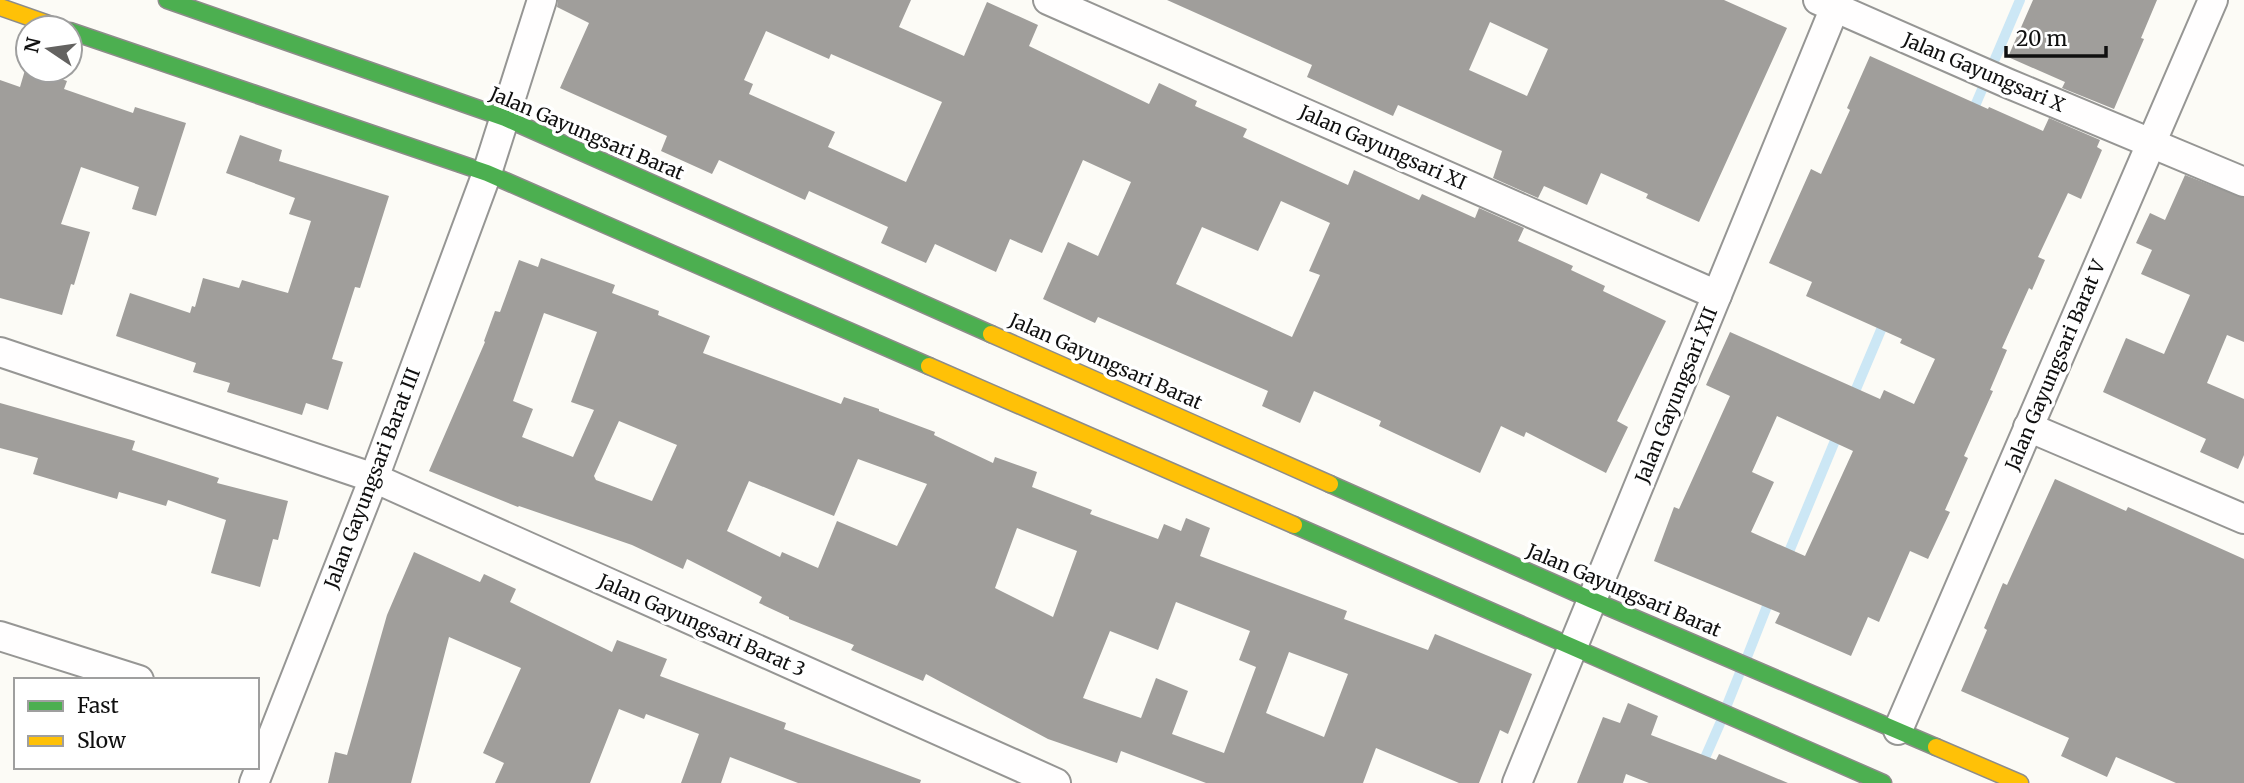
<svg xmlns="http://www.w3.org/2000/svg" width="2244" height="783" font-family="Merriweather,serif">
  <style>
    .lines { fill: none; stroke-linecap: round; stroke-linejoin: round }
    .stream { stroke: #cce7f5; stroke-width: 10 }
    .building { fill: #a09e9b; fill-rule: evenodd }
    .street-casing { stroke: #969694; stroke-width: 32 }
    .fast-casing { stroke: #8d8c8a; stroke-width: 19 }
    .slow-casing { stroke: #8d8c8a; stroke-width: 19 }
    .street { stroke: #fffefe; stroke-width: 28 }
    .fast { stroke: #4caf50; stroke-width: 16 }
    .slow { stroke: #ffc107; stroke-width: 16 }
    .labels { text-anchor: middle; stroke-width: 7; stroke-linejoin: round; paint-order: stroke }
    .street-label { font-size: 19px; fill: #101010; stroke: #fff }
  </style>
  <rect width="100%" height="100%" fill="#fcfbf6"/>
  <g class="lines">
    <g class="stream">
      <path d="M1972,113L2020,0"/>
      <path d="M1851,401L1886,318"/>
      <path d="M1786,559L1839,431"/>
      <path d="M1747,657L1771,596"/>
      <path d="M1727,705L1741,670"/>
      <path d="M1694,783L1722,719"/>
    </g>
  </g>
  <g class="building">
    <path d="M558,0H911L899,27L964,56L987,2L1038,25L1029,46L1149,104L1159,83L1197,101L1195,106L1247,129L1243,137L1348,185L1354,170L1419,200L1422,194L1475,218L1479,208L1524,228L1518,241L1573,266L1571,270L1605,286L1603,291L1666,321L1617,421L1628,427L1606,473L1526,432L1524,437L1501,426L1480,473L1379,426L1381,421L1314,391L1300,423L1262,406L1268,391L1098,317L1095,323L1043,299L1068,242L1098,256L1131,182L1083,160L1042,253L1010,239L996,272L935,244L926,263L881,243L888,227L809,191L805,200L719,160L712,174L661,151L667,136L560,88L589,23L557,7ZM766,31L829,59L831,54L942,102L906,182L828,147L835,132L749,94L753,84L744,80ZM1281,201L1330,223L1309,271L1320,275L1292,337L1176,284L1202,227L1258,251Z"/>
    <path d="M1167,0H1724L1787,28L1699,222L1646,198L1648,194L1601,173L1587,205L1544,186L1538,198L1493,178L1502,151L1398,105L1393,116L1307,77L1312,65ZM1490,22L1548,49L1527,96L1469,70Z"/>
    <path d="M2033,0H2157L2141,38L2144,39L2114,109L2062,88L2065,82L2008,57Z"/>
    <path d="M1870,56L1988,109L1989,107L2043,131L2049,118L2100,140L2097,147L2102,150L2081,199L2068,193L2038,257L2045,260L2032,290L2029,288L2002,348L2007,350L1990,390L1993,391L1964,456L1968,458L1945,510L1950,512L1928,559L1910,551L1879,622L1868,617L1851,656L1775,623L1780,613L1654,561L1674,507L1679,509L1730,396L1706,385L1730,332L1880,399L1884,390L1914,404L1935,359L1900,343L1902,339L1806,296L1812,282L1769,263L1811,169L1821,174L1850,110L1847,108ZM1777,416L1853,451L1805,556L1751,532L1774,482L1752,472Z"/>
    <path d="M25,70H37L67,81L64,89L133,113L135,107L186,123L156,216L132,209L139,187L81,167L61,224L90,232L74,285L71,284L62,315L0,298V80L20,87Z"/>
    <path d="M240,135L282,150L279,161L389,196L360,288L355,287L332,359L343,362L328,410L306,403L302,415L227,392L230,383L193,372L196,363L116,336L130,293L190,313L192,306L195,307L203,278L239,288L242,280L288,293L311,221L289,214L295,198L226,173Z"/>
    <path d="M2185,175L2244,198V342L2227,335L2207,383L2244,399V455L2238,469L2200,452L2206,439L2103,392L2126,338L2164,354L2190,295L2141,274L2152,250L2136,243L2150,213L2165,220Z"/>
    <path d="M541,258L615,285L612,293L659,311L658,315L710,336L703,353L841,404L844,397L879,409V411L935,432L934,435L993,463L995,457L1037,472L1032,487L1092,510L1090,514L1158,539L1164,524L1181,531L1186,518L1210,528L1200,556L1347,611L1344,619L1428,650L1435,634L1532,674L1508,734L1500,730L1479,783H1459L1376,748L1363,783H1206L1121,751L1117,763L1048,739L926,674L923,681L851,650L854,645L789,619V617L759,603L762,597L687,559L683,569L632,545L519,506L518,507L429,471L485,342L484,341L495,311L500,312L519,260L538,267ZM544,313L597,332L571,402L594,410L573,457L522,437L533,409L513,401ZM619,421L677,445L652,501L596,480L594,476ZM858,459L927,484L897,546L837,521L818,568L782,552L780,557L727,531L749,481L834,516ZM1017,528L1077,551L1053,617L995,588ZM1176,602L1250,631L1239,660L1256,667L1224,753L1172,734L1188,691L1156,678L1141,718L1083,698L1110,631L1158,650ZM1289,652L1348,674L1324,737L1266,713Z"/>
    <path d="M0,403L135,441L132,450L219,478L217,483L288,501L278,540L273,539L260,587L211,573L226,520L168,500L166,506L119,492L117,499L33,474L38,458L0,448Z"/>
    <path d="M2055,479L2126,511L2128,507L2244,559V783H2176L2116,757L2107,777L2061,756L2069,738L1961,691L1987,630L1984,628L2003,583L2007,585Z"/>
    <path d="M414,552L480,582L484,574L516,589L510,602L612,652L617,640L667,659L660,676L786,723L784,729L921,780L920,783H798L730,757L721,783H681L699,734L646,714L644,719L619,709L590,783H495L504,763L483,753L521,668L449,637L411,783H328L335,752L347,755L387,615Z"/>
    <path d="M1628,703L1658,716L1651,735L1716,760L1719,754L1788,783H1649L1626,774L1623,783H1577L1603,717L1620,723Z"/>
  </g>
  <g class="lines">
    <defs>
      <g id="street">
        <path d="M1048,0L1717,295"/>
        <path d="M1818,0L2007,83L2244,182"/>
        <path d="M0,352L374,478L1056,783"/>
        <path d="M2028,427L2244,519"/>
        <path d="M0,636L139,680"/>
        <path d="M1898,730L2213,0"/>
        <path d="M254,783L374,478L487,173L542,0"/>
        <path d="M1517,783L1835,7"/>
      </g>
      <g id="fast">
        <path d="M167,0L505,118L991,334"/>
        <path d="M70,31L487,173L929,366"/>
        <path d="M1330,484L1592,600L1936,747"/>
        <path d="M1294,525L1883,783"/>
      </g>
      <g id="slow">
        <path d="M0,7L60,28"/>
        <path d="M991,334L1330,484"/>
        <path d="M929,366L1294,525"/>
        <path d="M1936,747L2020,783"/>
      </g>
    </defs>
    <use href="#street" class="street-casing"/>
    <use href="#fast" class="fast-casing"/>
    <use href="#slow" class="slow-casing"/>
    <use href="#street" class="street"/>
    <use href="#fast" class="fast"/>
    <use href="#slow" class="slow"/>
  </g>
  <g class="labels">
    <g class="street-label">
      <text transform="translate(1984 72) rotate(23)" y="7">Jalan Gayungsari X</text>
      <text transform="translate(587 133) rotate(23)" y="7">Jalan Gayungsari Barat</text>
      <text transform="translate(1383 147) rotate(24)" y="7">Jalan Gayungsari XI</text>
      <text transform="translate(1106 361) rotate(24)" y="7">Jalan Gayungsari Barat</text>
      <text transform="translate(2055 365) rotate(-67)" y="7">Jalan Gayungsari Barat V</text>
      <text transform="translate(1676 395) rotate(-68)" y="7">Jalan Gayungsari XII</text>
      <text transform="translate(372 478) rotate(-69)" y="7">Jalan Gayungsari Barat III</text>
      <text transform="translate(1624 590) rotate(23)" y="7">Jalan Gayungsari Barat</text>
      <text transform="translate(702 625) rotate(24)" y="7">Jalan Gayungsari Barat 3</text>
    </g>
  </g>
  <rect x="14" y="678" width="245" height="91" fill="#ffffff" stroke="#9f9f9f" stroke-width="2"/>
  <rect x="28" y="701" width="35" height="10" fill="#4caf50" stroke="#9f9f9f" stroke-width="2"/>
  <text x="77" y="713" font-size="21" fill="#101010">Fast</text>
  <rect x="28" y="736" width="35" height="10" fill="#ffc107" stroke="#9f9f9f" stroke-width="2"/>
  <text x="77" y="748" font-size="21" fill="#101010">Slow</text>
  <g transform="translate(49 49) rotate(283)"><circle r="33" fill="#ffffff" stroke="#9f9f9f" stroke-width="2"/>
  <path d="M0-5L12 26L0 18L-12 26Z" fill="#636260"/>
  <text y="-10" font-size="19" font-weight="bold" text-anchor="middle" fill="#101010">N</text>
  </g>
  <path d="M2006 46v10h100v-10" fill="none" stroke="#101010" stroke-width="3.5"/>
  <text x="2016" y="46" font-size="21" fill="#101010" stroke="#ffffff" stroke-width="5" paint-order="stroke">20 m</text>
</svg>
